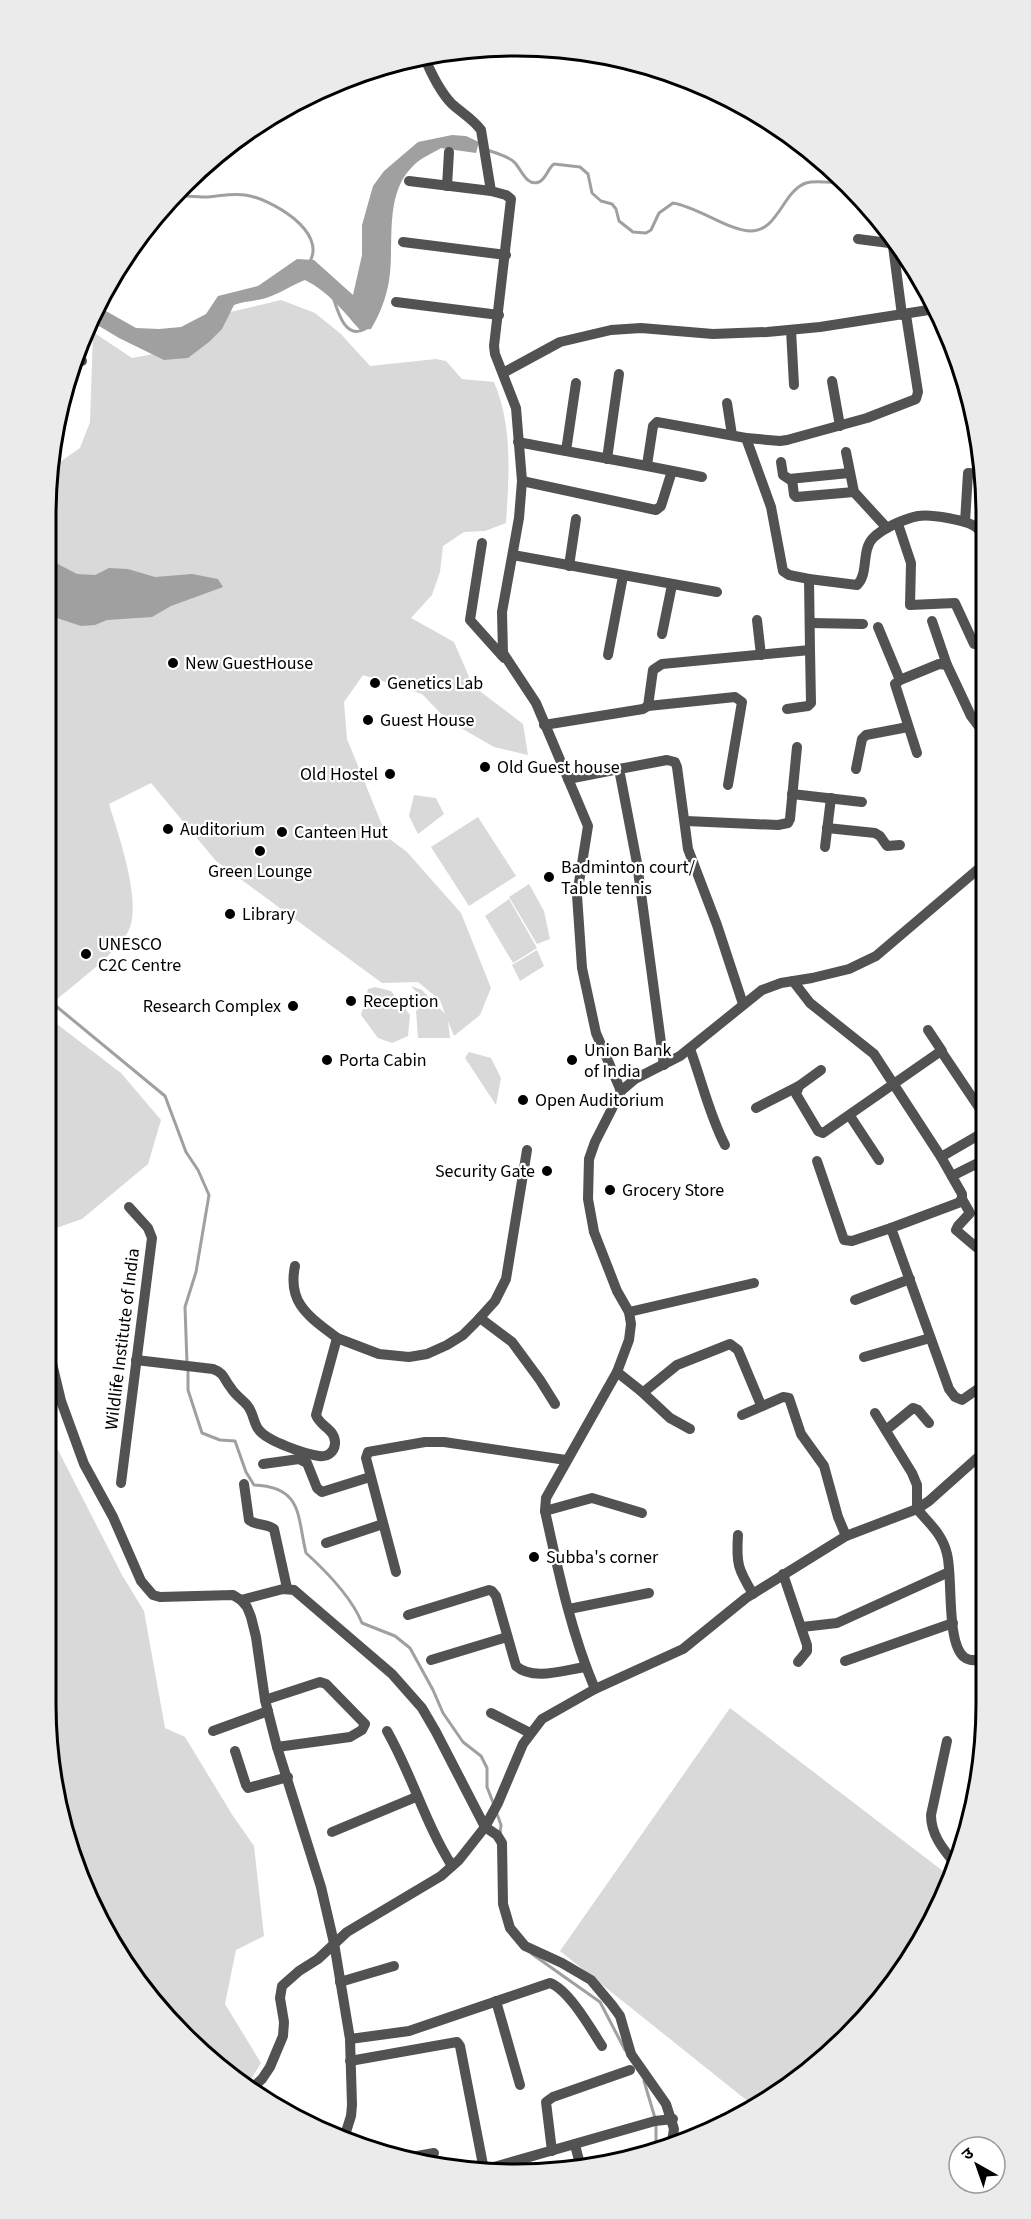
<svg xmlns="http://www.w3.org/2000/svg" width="1031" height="2219" font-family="'Source Sans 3','Noto Sans Devanagari',sans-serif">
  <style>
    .green { fill: #d9d9d9 }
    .water { fill: #a0a0a0 }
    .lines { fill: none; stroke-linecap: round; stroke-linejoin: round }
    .stream { stroke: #a0a0a0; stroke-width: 3 }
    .minor { stroke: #525252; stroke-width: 10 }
    .poi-dot { fill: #000; stroke: #fff; stroke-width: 2 }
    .labels { text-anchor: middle; stroke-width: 4.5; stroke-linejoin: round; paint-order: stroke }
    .poi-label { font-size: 18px; fill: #000; stroke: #fff; text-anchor: start }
    .street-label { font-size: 18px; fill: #000; stroke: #fff }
    .rim { fill: none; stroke: #000; stroke-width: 3 }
  </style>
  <rect width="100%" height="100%" fill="#fff"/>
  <g class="green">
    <path d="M281,300L315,313L341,334L370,366L436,359L446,361L462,379L494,382C513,427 509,475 506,523L485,531L464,532L443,546L440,572L432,595L411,618L454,642L473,686L523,724L528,755L494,747L447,720L422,694L363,675L344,702L347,739L387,837L407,852L461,913L491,988L480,1015L454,1036L448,1021L450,1038H418L416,1011L425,1002L411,986L422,990L445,1014L440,1000L418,982L382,983L216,861L151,783L109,804C118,834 142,900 129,930C119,951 75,984 56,1000L45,994V515L50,462L57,464L80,448L90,422L93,332L132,358L159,353L226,313Z"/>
    <path d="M414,795L436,798L444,814L418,834L409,816Z"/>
    <path d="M478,817L516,876L469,906L431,847Z"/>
    <path d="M529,884L544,911L550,939L537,944L509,897Z"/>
    <path d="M509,899L537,948L513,963L485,916Z"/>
    <path d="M537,950L544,966L520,981L512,965Z"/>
    <path d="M375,987L391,991L410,1015L408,1036L392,1043L378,1038L361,1015L368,989Z"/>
    <path d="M45,1015L121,1073L161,1120L148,1164L82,1219L45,1232Z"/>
    <path d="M469,1052L491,1058L501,1078L496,1105L465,1058Z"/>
    <path d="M45,1396L58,1450L122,1575L144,1611L165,1728L185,1737L233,1816L254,1846L264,1936L236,1950L225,2004L261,2063L248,2084L162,2013L108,1938L70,1855L45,1703Z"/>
    <path d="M730,1708L952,1878L869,2014L755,2107L560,1951Z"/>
  </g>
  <g class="water">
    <path d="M452,135L466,136L479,142L476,153L441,148C433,153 421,158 414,165C383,194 395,243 389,281C386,298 380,314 371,329L360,330C343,311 329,292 305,280C292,285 281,293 266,298C256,301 244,301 234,305L222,329L209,342L188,358L175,359L164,360L119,338L89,320L97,306L136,328L159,329L181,327L206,314L218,296L258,286L297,259L314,260L353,295L362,255V225L373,186L384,171L418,142Z"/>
    <path d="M45,550L56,563L77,574L95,575L109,568L128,569L155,577L192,574L218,579L223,587L171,606L152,617L107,620L95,625L81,626L45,614Z"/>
  </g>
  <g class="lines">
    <g class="stream">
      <path d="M487,150C496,153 508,156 514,162C521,168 526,187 539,182C546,179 548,168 554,164L580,167L588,174L592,193L601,201L612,204L616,209L619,221L633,232L646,233L651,230L659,213L673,203C698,207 729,231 751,231C778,231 783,191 806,183C816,180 832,183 843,183"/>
      <path d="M176,192L180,196C189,196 199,197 208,197C220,196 233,193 245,195C270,198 329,232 309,263"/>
      <path d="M333,297C338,312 345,340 365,329"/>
      <path d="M45,997L165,1096L186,1152L198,1170L209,1195L196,1272L185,1307L187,1363"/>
      <path d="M188,1370V1390L202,1433L220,1440L235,1441L246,1472L254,1485C303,1487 297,1516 306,1553C327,1572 351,1596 362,1623L395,1636L410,1648L433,1690L443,1713L463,1742L481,1756L487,1768V1787L494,1805"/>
      <path d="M497,1814L501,1825L500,1834"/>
      <path d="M532,1954L600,2002L625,2050"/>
      <path d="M644,2081L655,2118"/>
      <path d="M656,2125V2147"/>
    </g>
    <g class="minor">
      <path d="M423,54C430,71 439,91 452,104C462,113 473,119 481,130L491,191L506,195L511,199L494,346L495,354L516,408L522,481L519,518L502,612L503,653L536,703L588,826L577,895L582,968L596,1033L621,1091"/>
      <path d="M409,181L491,191"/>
      <path d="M447,186L449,152"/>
      <path d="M858,239L889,243L893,246L902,315"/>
      <path d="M403,242L506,255"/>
      <path d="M396,302L499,315"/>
      <path d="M791,330L794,385"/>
      <path d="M73,361H82"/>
      <path d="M503,373L560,342L611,330L641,328L713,334L767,332L820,327L935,309"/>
      <path d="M832,381L840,426"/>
      <path d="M727,403L732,435"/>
      <path d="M746,438L780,441L787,440L867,418L916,399L918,392L906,315"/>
      <path d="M518,442C580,454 641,464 702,477"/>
      <path d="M566,451L576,383"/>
      <path d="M846,452L854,492L887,528"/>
      <path d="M607,459L619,374"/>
      <path d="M781,462L783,475L789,479L849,473"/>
      <path d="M647,465L653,426L657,422L746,438L771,507L783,571L789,575L809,579"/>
      <path d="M792,479L794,495L796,497L854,492"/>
      <path d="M522,481L656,510L661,506L672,471"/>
      <path d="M965,522L968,473L982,474"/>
      <path d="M898,524L911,563L910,605L955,603L974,644L983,641"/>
      <path d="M482,543L470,620L504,658"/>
      <path d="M513,555L717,592"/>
      <path d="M569,566L576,519"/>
      <path d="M757,620L761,655"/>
      <path d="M932,621L947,665"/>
      <path d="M811,623L863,624"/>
      <path d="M878,627L900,680"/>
      <path d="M662,634L672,585"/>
      <path d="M608,655L623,576"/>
      <path d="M648,706L735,697L742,702L728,785"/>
      <path d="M787,709L808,706L811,703L810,650"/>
      <path d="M544,725L643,709L648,706L653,670L662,664L810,650L809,579L857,585C869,574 861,550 873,538C883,528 904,519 918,516C930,514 969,520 977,528C979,530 981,533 982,535"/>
      <path d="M917,753L895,684L900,680L939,664L947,665L971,716L983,732"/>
      <path d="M856,769L862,739L866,735L908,727"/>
      <path d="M568,779L619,769"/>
      <path d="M792,794L862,802"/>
      <path d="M686,821L778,825L788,823L790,819L797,747"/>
      <path d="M827,828L875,833L880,836L887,846L900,845"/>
      <path d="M825,847L831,798"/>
      <path d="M793,981L810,1003L874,1054L941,1157L962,1194V1199L958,1203L891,1228L949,1389L955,1397L962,1400L985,1384"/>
      <path d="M928,1030L942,1051"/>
      <path d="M690,1049C702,1081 709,1114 725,1145"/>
      <path d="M664,1065L637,863L619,769L667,760L675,762L677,767L688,849L717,925L743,1004"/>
      <path d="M821,1070L799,1086L796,1094L818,1131L823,1133L941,1051L984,1115"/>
      <path d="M756,1108L799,1086"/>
      <path d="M850,1116L879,1160"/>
      <path d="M941,1157L984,1132"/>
      <path d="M817,1161L844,1240L852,1241L891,1228"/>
      <path d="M952,1176L984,1160"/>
      <path d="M962,1199L970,1213L958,1226L956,1230L976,1247"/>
      <path d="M295,1266C287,1304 310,1317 337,1338"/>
      <path d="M855,1300L910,1279"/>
      <path d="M629,1312L754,1283"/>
      <path d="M480,1318L512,1342L540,1380L555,1404"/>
      <path d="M45,1334L61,1401L84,1464L113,1517L141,1581L153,1595L160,1597L233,1595L241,1600L247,1607L251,1617L256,1637L265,1700L277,1747L321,1887L334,1943L350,2039L352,2105L351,2116L345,2135"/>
      <path d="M864,1357L930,1338"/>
      <path d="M136,1360L213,1369C226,1374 223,1379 231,1388C235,1395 242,1399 247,1405C254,1413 253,1423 259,1430C267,1441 305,1454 319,1456C327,1457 334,1453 335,1444C336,1429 320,1427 316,1415L337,1338L379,1354L409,1357L427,1354L447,1345L463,1335L476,1322L495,1301L506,1279L527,1150"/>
      <path d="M617,1372L641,1391H645L677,1365L730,1344L738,1350L761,1405"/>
      <path d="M641,1391L670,1418L690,1429"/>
      <path d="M875,1413L912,1473L917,1485V1509C929,1523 943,1535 947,1554C953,1576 946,1643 964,1657C970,1662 978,1660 986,1659"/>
      <path d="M742,1415L783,1397L789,1398L801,1434L824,1466L838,1517L846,1536"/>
      <path d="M886,1430L913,1408L918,1410L929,1423"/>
      <path d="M263,1464L299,1459L307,1463L317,1488L322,1492L370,1477"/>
      <path d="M121,1483L152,1238L148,1228L129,1207"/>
      <path d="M244,1484L249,1520C256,1526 266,1523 274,1529L287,1588"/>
      <path d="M545,1511L592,1498L642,1513"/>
      <path d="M738,1535C736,1564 738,1569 753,1594"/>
      <path d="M326,1543L383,1524"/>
      <path d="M396,1572L366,1458L368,1452L425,1442H444L566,1460"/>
      <path d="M783,1574L807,1645V1651L798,1662"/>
      <path d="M241,1600L283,1589L294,1590L392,1674L422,1708L436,1732L485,1827L497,1835L502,1843L503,1904L510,1928L525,1946L562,1963L591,1980L612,2005L620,2016L631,2054L666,2104L674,2129L672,2141"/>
      <path d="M569,1609L649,1593"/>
      <path d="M408,1615L489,1590L492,1591L496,1596L516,1666C533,1681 564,1670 585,1667"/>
      <path d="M802,1627L837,1623L949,1572"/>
      <path d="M431,1660L507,1637"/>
      <path d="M845,1661L953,1623"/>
      <path d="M595,1689C571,1633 558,1570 545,1511L546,1498L617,1372L629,1340L631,1324L629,1312L617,1291L594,1232L588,1199L589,1159L595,1142L621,1091L635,1079L680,1056L762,990L781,983L812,978L849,969L876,956L983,865"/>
      <path d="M265,1700L320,1682L326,1684L365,1724L362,1730L350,1737L277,1747"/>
      <path d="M491,1713L530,1733"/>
      <path d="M213,1731L268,1711"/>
      <path d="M387,1731C412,1775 425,1823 452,1866"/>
      <path d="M947,1741L931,1815C931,1835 943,1849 956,1865"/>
      <path d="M235,1751L246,1785L248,1788L288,1777"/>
      <path d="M332,1832L416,1797"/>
      <path d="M340,1982L394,1966"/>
      <path d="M496,2001L520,2085"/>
      <path d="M350,2039L409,2031L550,1983C569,1990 591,2029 602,2046"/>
      <path d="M350,2061L457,2042L460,2046L484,2170"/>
      <path d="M252,2088L262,2079L270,2067L283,2036L284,2022L280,1998L282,1986L299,1971L318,1959L347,1932L441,1876L459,1860L485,1827L498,1803L523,1744L542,1719L595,1689L683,1649L746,1598L846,1536L917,1509L929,1501L985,1451"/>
      <path d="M575,2145L581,2168"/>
      <path d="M552,2151L546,2102L553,2097L630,2070"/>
      <path d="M406,2158L434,2153"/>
      <path d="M480,2171L655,2121L673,2119"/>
    </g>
  </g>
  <g class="poi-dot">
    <circle cx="173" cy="663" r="6"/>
    <circle cx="375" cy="683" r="6"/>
    <circle cx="368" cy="720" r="6"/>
    <circle cx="485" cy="767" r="6"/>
    <circle cx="390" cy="774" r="6"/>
    <circle cx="168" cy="829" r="6"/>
    <circle cx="282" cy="832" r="6"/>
    <circle cx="260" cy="851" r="6"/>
    <circle cx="549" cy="877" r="6"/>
    <circle cx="230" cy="914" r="6"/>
    <circle cx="86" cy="954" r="6"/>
    <circle cx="351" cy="1001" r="6"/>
    <circle cx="293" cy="1006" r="6"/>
    <circle cx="327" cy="1060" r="6"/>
    <circle cx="572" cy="1060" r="6"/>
    <circle cx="523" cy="1100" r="6"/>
    <circle cx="547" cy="1171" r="6"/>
    <circle cx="610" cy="1190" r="6"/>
    <circle cx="534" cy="1557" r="6"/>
  </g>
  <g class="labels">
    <g class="poi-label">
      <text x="185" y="669">New GuestHouse</text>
      <text x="387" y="689">Genetics Lab</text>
      <text x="380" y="726">Guest House</text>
      <text x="497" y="773">Old Guest house</text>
      <text x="378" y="780" text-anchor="end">Old Hostel</text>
      <text x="180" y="835">Auditorium</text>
      <text x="294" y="838">Canteen Hut</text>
      <text x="561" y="873">Badminton court/<tspan x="561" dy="21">Table tennis</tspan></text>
      <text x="260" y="877" text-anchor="middle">Green Lounge</text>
      <text x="242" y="920">Library</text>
      <text x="98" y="950">UNESCO<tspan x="98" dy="21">C2C Centre</tspan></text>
      <text x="363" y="1007">Reception</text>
      <text x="281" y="1012" text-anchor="end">Research Complex</text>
      <text x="584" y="1056">Union Bank<tspan x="584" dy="21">of India</tspan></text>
      <text x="339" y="1066">Porta Cabin</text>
      <text x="535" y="1106">Open Auditorium</text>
      <text x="535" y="1177" text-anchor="end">Security Gate</text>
      <text x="622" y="1196">Grocery Store</text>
      <text x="546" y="1563">Subba's corner</text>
    </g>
    <g class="street-label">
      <text transform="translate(122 1339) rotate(-83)" y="6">Wildlife Institute of India</text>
    </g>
  </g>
  <path d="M0 0H1031V2219H0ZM516 56H516A460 460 0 0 1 976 516V1704A460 460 0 0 1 516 2164H516A460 460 0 0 1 56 1704V516A460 460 0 0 1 516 56Z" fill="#ebebeb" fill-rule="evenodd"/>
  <path class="rim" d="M516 56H516A460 460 0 0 1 976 516V1704A460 460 0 0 1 516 2164H516A460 460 0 0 1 56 1704V516A460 460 0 0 1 516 56Z"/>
  <g transform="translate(977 2165) rotate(320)"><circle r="28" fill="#ffffff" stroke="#999999" stroke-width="1.5"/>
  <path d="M0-4.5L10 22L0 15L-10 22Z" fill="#000000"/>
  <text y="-9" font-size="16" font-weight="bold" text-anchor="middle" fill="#000000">उ</text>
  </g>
</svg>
